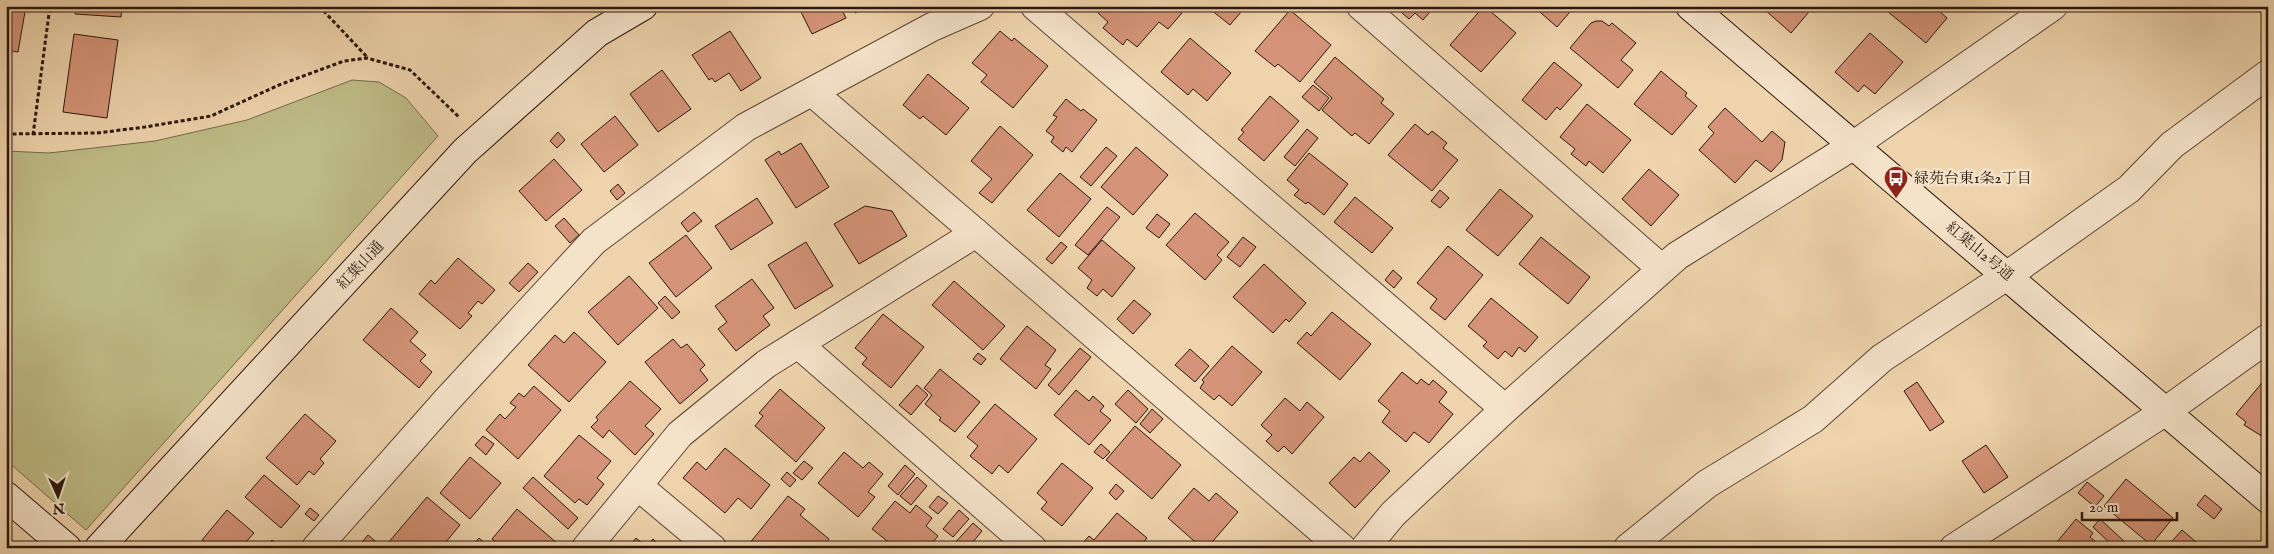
<svg xmlns="http://www.w3.org/2000/svg" width="2274" height="554" font-family="'IM FELL English','Noto Serif JP',serif">
  <style>
    .green { fill: #bebb86; stroke: #75694a }
    .building { fill: #d59479; stroke: #2c170e }
    .lines { fill: none; stroke-linecap: round; stroke-linejoin: round }
    .street-casing { stroke: #5c4636; stroke-width: 30 }
    .secondary-casing { stroke: #2c170e; stroke-width: 30 }
    .path { stroke: #2c170e; stroke-width: 3; stroke-dasharray: 4 2.5; stroke-linecap: butt }
    .street { stroke: #f4e2c9; stroke-width: 28 }
    .secondary { stroke: #f4e2c9; stroke-width: 28 }
    .labels { text-anchor: middle; stroke-width: 5; stroke-linejoin: round; paint-order: stroke }
    .poi-label { font-size: 15px; fill: #2c170e; stroke: #f4e2c9; text-anchor: start }
    .street-label { font-size: 15px; fill: #2c170e; stroke: #f4e2c9 }
  </style>
  <rect width="100%" height="100%" fill="#eed3ac"/>
  <filter id="stains"><feTurbulence type="fractalNoise" baseFrequency=".004" numOctaves="4"/><feColorMatrix values="0 0 0 0 .2 0 0 0 0 .09 0 0 0 0 .02 0 0 0 .5 -.17"/></filter>
  <radialGradient id="worn" r=".72"><stop offset=".6" stop-color="#630" stop-opacity="0"/><stop offset="1" stop-color="#630" stop-opacity=".3"/></radialGradient>
  <path class="green" d="M352,80L379,82L406,98L438,136L86,530L6,460V151L49,153L155,141L247,120Z"/>
  <g class="building">
    <path d="M6,6H26L18,52L6,50Z"/>
    <path d="M75,6H122L121,17L75,14Z"/>
    <path d="M798,6H840L846,18L812,34Z"/>
    <path d="M852,6H871L855,13Z"/>
    <path d="M1104,6H1174L1182,13L1168,29L1159,22L1137,47L1127,39L1123,45L1103,28L1108,22L1098,13Z"/>
    <path d="M1206,6H1246L1230,25Z"/>
    <path d="M1394,6H1435L1423,20L1415,13L1409,19Z"/>
    <path d="M1484,6L1516,33L1481,72L1450,45Z"/>
    <path d="M1533,6H1575L1557,27Z"/>
    <path d="M1769,6H1814L1791,33L1765,10Z"/>
    <path d="M1890,6H1933L1947,18L1926,43L1887,11Z"/>
    <path d="M1290,10L1331,45L1300,82L1278,64L1275,67L1255,51Z"/>
    <path d="M1596,21H1602L1609,26L1612,23L1636,43L1621,60L1633,70L1618,88L1570,48L1591,23Z"/>
    <path d="M730,31L761,78L741,91L729,73L715,82L712,78L709,80L692,55Z"/>
    <path d="M1000,31L1012,41L1014,38L1048,66L1013,108L981,82L987,75L972,63Z"/>
    <path d="M1870,33L1903,62L1875,94L1864,85L1858,92L1835,72Z"/>
    <path d="M74,34L118,40L107,118L63,112Z"/>
    <path d="M1190,38L1231,73L1207,101L1193,89L1188,95L1161,72Z"/>
    <path d="M1335,57L1384,99L1381,103L1394,114L1369,144L1355,133L1352,136L1322,110L1332,98L1314,82Z"/>
    <path d="M1554,62L1582,85L1560,110L1557,107L1546,120L1522,100Z"/>
    <path d="M662,70L691,109L658,132L630,94Z"/>
    <path d="M1661,71L1687,93L1685,96L1697,106L1672,135L1634,104Z"/>
    <path d="M928,74L969,108L946,135L923,116L920,119L903,105Z"/>
    <path d="M1313,85L1329,98L1319,111L1302,97Z"/>
    <path d="M1270,96L1299,121L1264,161L1238,139L1244,132L1241,130Z"/>
    <path d="M1066,99L1081,111L1083,109L1097,120L1072,152L1066,147L1063,152L1051,142L1054,137L1046,131L1057,117L1053,115Z"/>
    <path d="M1587,104L1631,140L1603,173L1589,161L1586,166L1571,154L1575,149L1560,137Z"/>
    <path d="M1725,108L1762,142L1772,131L1785,142L1782,160L1771,172L1756,160L1735,183L1699,150L1714,133L1708,127Z"/>
    <path d="M615,116L638,145L604,172L581,144Z"/>
    <path d="M1415,124L1428,135L1432,131L1447,143L1443,148L1458,160L1432,191L1388,155Z"/>
    <path d="M1000,126L1033,155L992,203L979,193L992,179L971,161Z"/>
    <path d="M1307,129L1318,138L1295,166L1284,157Z"/>
    <path d="M558,132L565,140L557,148L550,141Z"/>
    <path d="M801,143L829,187L796,208L765,160L779,151L781,155Z"/>
    <path d="M1106,147L1117,156L1091,186L1080,177Z"/>
    <path d="M1136,147L1168,175L1133,215L1101,187Z"/>
    <path d="M1309,153L1348,184L1324,215L1308,202L1306,204L1294,195L1299,190L1287,180Z"/>
    <path d="M554,159L582,190L546,221L519,191Z"/>
    <path d="M1649,169L1679,195L1651,226L1622,199Z"/>
    <path d="M1060,173L1091,199L1059,237L1027,210Z"/>
    <path d="M618,184L625,193L617,200L610,191Z"/>
    <path d="M1500,189L1533,216L1498,256L1466,230Z"/>
    <path d="M1440,190L1449,198L1440,208L1431,201Z"/>
    <path d="M1355,197L1393,228L1372,253L1334,222Z"/>
    <path d="M757,198L773,223L731,250L715,226Z"/>
    <path d="M865,206L892,211L907,236L859,264L834,224Z"/>
    <path d="M1107,207L1120,217L1088,255L1075,245Z"/>
    <path d="M694,212L702,221L688,232L681,223Z"/>
    <path d="M1195,213L1229,242L1217,255L1222,260L1205,280L1166,245Z"/>
    <path d="M1157,214L1170,224L1159,238L1146,228Z"/>
    <path d="M564,218L579,235L570,243L555,226Z"/>
    <path d="M686,235L712,268L676,297L649,263Z"/>
    <path d="M1243,237L1256,247L1240,267L1227,257Z"/>
    <path d="M1541,237L1590,277L1568,304L1519,264Z"/>
    <path d="M1102,240L1135,268L1112,297L1103,289L1097,296L1087,288L1092,280L1078,268Z"/>
    <path d="M806,242L833,286L795,309L768,265Z"/>
    <path d="M1061,242L1067,247L1052,264L1046,259Z"/>
    <path d="M1448,246L1483,275L1445,320L1430,308L1437,299L1417,283Z"/>
    <path d="M458,258L495,290L482,304L478,301L468,313L472,316L460,329L419,294L431,280L435,284Z"/>
    <path d="M528,263L538,272L519,292L509,283Z"/>
    <path d="M1264,264L1306,303L1289,322L1286,319L1273,333L1233,297Z"/>
    <path d="M1393,270L1402,278L1394,288L1385,280Z"/>
    <path d="M629,276L658,308L618,345L588,312Z"/>
    <path d="M752,279L774,308L763,316L770,325L736,351L718,329L727,322L715,306Z"/>
    <path d="M954,281L1005,326L983,350L932,305Z"/>
    <path d="M665,296L680,312L672,319L658,303Z"/>
    <path d="M1491,298L1538,337L1525,352L1519,347L1512,357L1505,351L1498,359L1483,346L1487,342L1468,326Z"/>
    <path d="M1134,300L1151,314L1133,334L1117,319Z"/>
    <path d="M391,308L418,332L410,341L426,355L420,361L432,372L419,388L363,340Z"/>
    <path d="M1332,312L1371,344L1340,380L1297,343L1307,332L1311,336Z"/>
    <path d="M883,314L924,347L891,388L862,364L867,358L855,348Z"/>
    <path d="M1027,326L1056,350L1045,365L1051,369L1036,389L1000,359Z"/>
    <path d="M574,332L606,362L569,402L528,365L555,335L564,343Z"/>
    <path d="M673,339L681,348L687,344L705,365L700,370L708,380L680,404L645,362Z"/>
    <path d="M1232,346L1262,372L1232,406L1219,395L1214,400L1200,388L1204,382L1202,380Z"/>
    <path d="M1080,348L1091,357L1059,395L1048,385Z"/>
    <path d="M1190,349L1209,366L1195,382L1175,365Z"/>
    <path d="M978,353L986,359L981,365L973,359Z"/>
    <path d="M940,369L980,402L955,432L939,420L941,418L925,404L932,395L924,388Z"/>
    <path d="M1402,372L1417,384L1421,379L1429,385L1433,380L1447,392L1439,402L1453,414L1429,443L1414,432L1406,442L1382,422L1390,411L1378,401Z"/>
    <path d="M2266,378L2268,380V440L2244,425L2246,422L2236,414Z"/>
    <path d="M630,381L661,409L645,426L654,434L635,455L609,430L603,438L591,427L598,420L596,417Z"/>
    <path d="M1917,382L1944,422L1930,431L1904,391Z"/>
    <path d="M917,385L928,395L911,415L899,405Z"/>
    <path d="M534,386L561,410L518,459L486,430L500,414L505,419L516,407L510,403L519,393L524,397Z"/>
    <path d="M780,389L825,428L796,462L755,426L763,416L759,413Z"/>
    <path d="M1076,390L1089,401L1093,396L1104,406L1100,411L1111,420L1089,445L1054,415Z"/>
    <path d="M1128,390L1148,409L1136,423L1115,404Z"/>
    <path d="M1285,398L1300,411L1307,402L1324,417L1292,454L1284,446L1278,452L1266,441L1272,435L1261,425Z"/>
    <path d="M995,404L1037,439L1008,473L999,465L992,474L970,456L978,446L967,437Z"/>
    <path d="M1152,409L1163,419L1150,433L1140,424Z"/>
    <path d="M305,414L336,441L320,459L324,463L314,475L309,471L297,485L266,458Z"/>
    <path d="M1135,426L1181,465L1152,499L1106,460Z"/>
    <path d="M579,435L611,461L597,478L604,484L587,505L579,499L575,503L544,476Z"/>
    <path d="M483,436L494,444L486,455L475,445Z"/>
    <path d="M1101,444L1110,452L1103,459L1094,452Z"/>
    <path d="M1986,445L2008,477L1984,493L1962,461Z"/>
    <path d="M725,448L770,485L751,509L738,498L725,513L683,478L697,462L706,470Z"/>
    <path d="M844,452L863,468L869,462L883,474L868,492L875,497L858,517L818,483Z"/>
    <path d="M1369,452L1390,471L1355,508L1329,483L1354,457L1360,462Z"/>
    <path d="M470,457L501,483L470,519L440,493Z"/>
    <path d="M804,461L813,468L802,480L793,473Z"/>
    <path d="M1062,463L1093,488L1062,526L1041,509L1047,502L1037,493Z"/>
    <path d="M905,465L915,474L898,495L888,486Z"/>
    <path d="M787,472L796,480L790,487L781,479Z"/>
    <path d="M264,475L300,506L281,528L245,497Z"/>
    <path d="M533,477L578,518L568,529L523,488Z"/>
    <path d="M917,477L927,486L911,505L900,496Z"/>
    <path d="M2126,479L2173,518L2151,545L2104,506Z"/>
    <path d="M2087,482L2104,496L2095,507L2078,493Z"/>
    <path d="M1116,484L1124,491L1116,500L1109,493Z"/>
    <path d="M1194,488L1209,501L1216,493L1238,512L1207,548H1202L1168,518Z"/>
    <path d="M2205,495L2222,509L2214,519L2197,505Z"/>
    <path d="M788,496L805,509L800,515L829,539L822,548H754L749,544Z"/>
    <path d="M938,496L948,503L938,514L929,507Z"/>
    <path d="M427,497L460,525L441,548H393L388,543Z"/>
    <path d="M895,501L910,513L916,505L932,518L926,526L938,536L928,548H896L872,529Z"/>
    <path d="M310,508L319,515L314,521L305,514Z"/>
    <path d="M517,509L557,543L552,548H502L492,539Z"/>
    <path d="M227,510L254,533L246,542L251,548H211L202,540Z"/>
    <path d="M959,510L969,519L953,537L943,529Z"/>
    <path d="M1117,513L1147,538L1139,548H1082L1080,546L1089,536L1094,540Z"/>
    <path d="M2076,519L2093,533L2090,537L2103,548H2052Z"/>
    <path d="M2100,519L2126,543L2122,548H2115L2093,527Z"/>
    <path d="M973,523L982,531L968,548H955L953,545Z"/>
    <path d="M2182,530L2203,548H2166Z"/>
    <path d="M368,535L380,545L377,548H368L362,542Z"/>
    <path d="M479,538L490,548H470Z"/>
    <path d="M636,538L647,547L653,539L662,548H628Z"/>
    <path d="M272,540L281,547L280,548L266,547Z"/>
    <path d="M2246,543L2252,548H2242Z"/>
  </g>
  <g class="lines">
    <defs>
      <g id="street">
        <path d="M1035,6L1505,409"/>
        <path d="M1361,6L1662,269"/>
        <path d="M812,92L1342,548"/>
        <path d="M798,344L1032,548"/>
        <path d="M638,486L712,548"/>
        <path d="M316,548L446,401L594,241L746,127L932,27L980,6"/>
        <path d="M586,548L680,434L766,364L976,233"/>
        <path d="M1365,548L1393,514L1505,409L1677,256L1854,145L2053,6"/>
        <path d="M1628,548L1707,484L1813,419L1882,358L2008,275L2129,189L2172,145L2268,74"/>
        <path d="M1954,548L2166,411L2268,338"/>
      </g>
      <g id="secondary">
        <path d="M1690,6L2268,499"/>
        <path d="M6,496L67,548"/>
        <path d="M99,548L465,151L597,33L643,6"/>
      </g>
    </defs>
    <use href="#street" class="street-casing"/>
    <use href="#secondary" class="secondary-casing"/>
    <g class="path">
      <path d="M319,6L367,57"/>
      <path d="M6,134L97,133L145,127L211,116L279,85L344,61L367,58L410,70L460,118"/>
      <path d="M33,135L50,6"/>
    </g>
    <use href="#street" class="street"/>
    <use href="#secondary" class="secondary"/>
  </g>
  <defs>
    <symbol id="bus-pin" viewBox="-11 -11 22 30"><path d="M0 17L-7.5 6A9.5 9.5 0 1 1 7.5 6Z" fill="#8f2418" stroke="#f4e2c9"/><path d="M-5-6H5V4H4V6H2V4H-2V6H-4V4H-5ZM-3.5-4V0h7V-4ZM-3.5 1.2v1.5H-2V1.2ZM2 1.2v1.5H3.5V1.2Z" fill="#fff"/></symbol>
  </defs>
  <g fill-rule="evenodd">
    <use href="#bus-pin" x="1882" y="164" width="28" height="38"/>
  </g>
  <g class="labels">
    <g class="poi-label">
      <text x="1914" y="183">緑苑台東1条2丁目</text>
    </g>
    <g class="street-label">
      <text transform="translate(1980 251) rotate(40)" y="5">紅葉山2号通</text>
      <text transform="translate(360 265) rotate(-47)" y="5">紅葉山通</text>
    </g>
  </g>
  <rect width="2274" height="554" fill="none" stroke="#eed3ac" stroke-width="25"/>
  <rect x="8" y="8" width="2259" height="539" fill="none" stroke="#2c170e" stroke-width="2.5"/>
  <rect x="12" y="12" width="2249" height="529" fill="none" stroke="#2c170e"/>
  <g transform="translate(58 496) rotate(177)" stroke="#f4e2c9" stroke-width="4" paint-order="stroke">
  <path d="M0-4L9 19L0 12L-9 19Z" fill="#2c170e"/>
  <text y="-8" font-size="14" font-weight="bold" text-anchor="middle" fill="#2c170e">N</text>
  </g>
  <path d="M2082 512v8h95v-8" fill="none" stroke="#2c170e" stroke-width="2.5"/>
  <text x="2089" y="512" font-size="15" fill="#2c170e" stroke="#f4e2c9" stroke-width="4" paint-order="stroke">20 m</text>
  <rect width="100%" height="100%" filter="url(#stains)"/>
  <rect width="100%" height="100%" fill="url(#worn)"/>
</svg>
